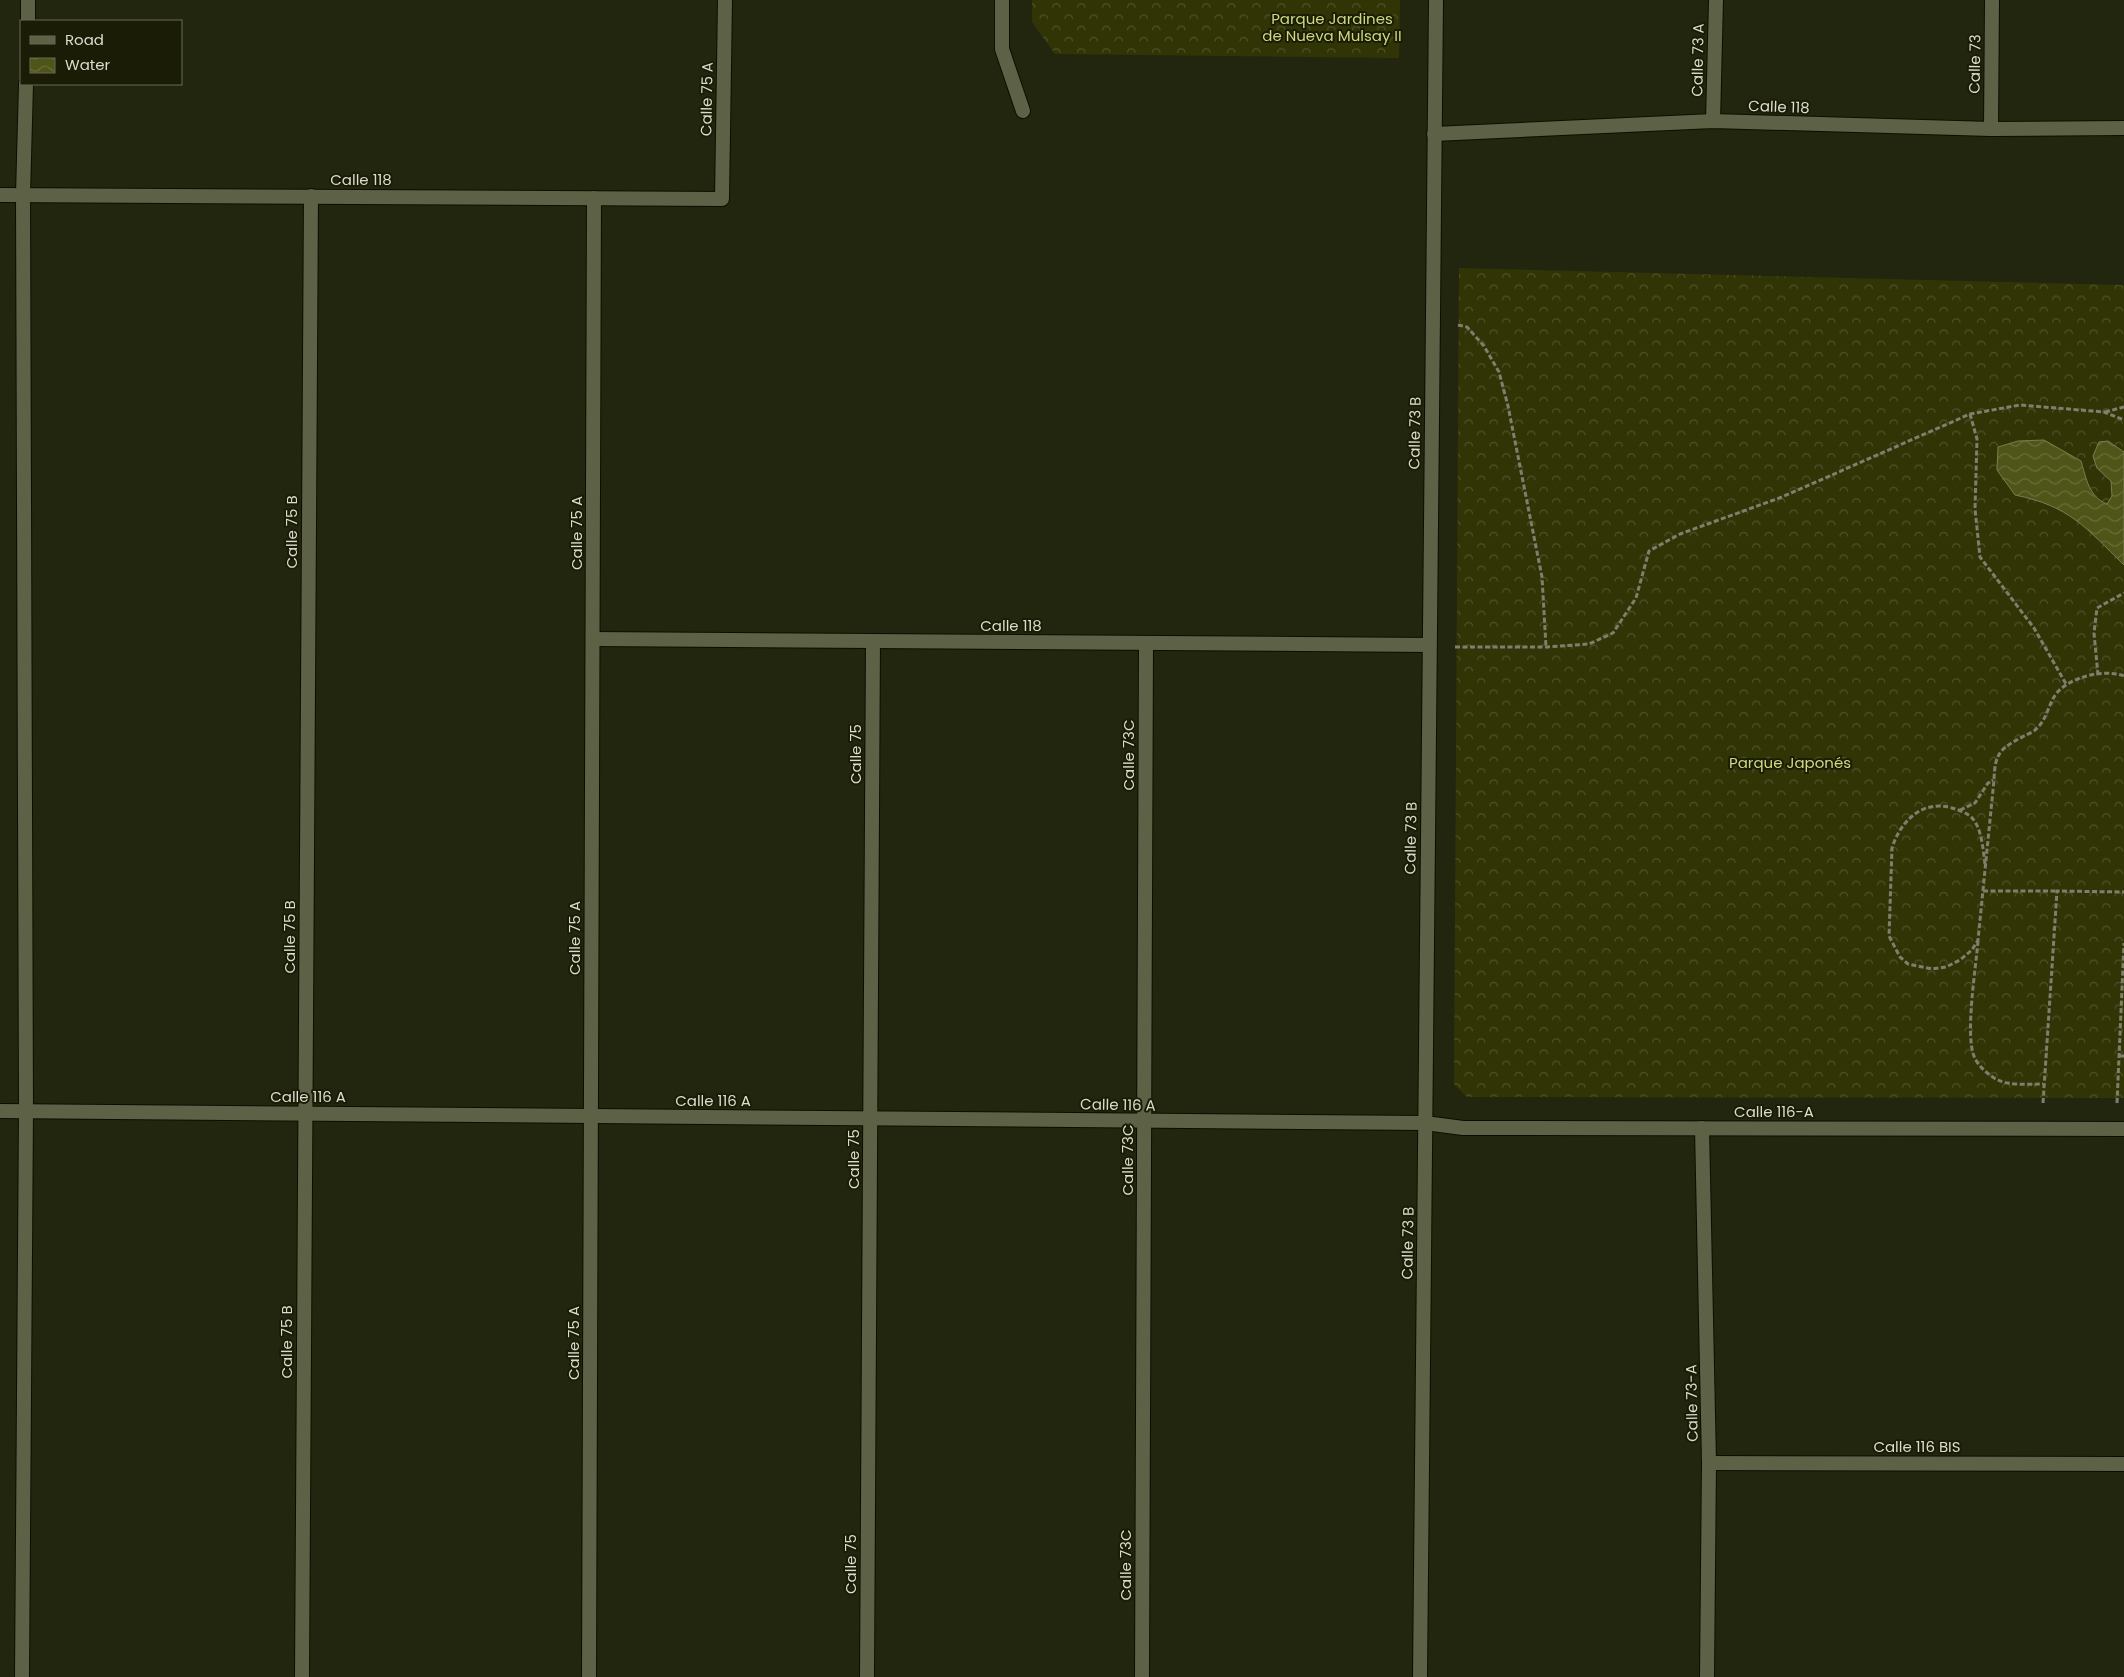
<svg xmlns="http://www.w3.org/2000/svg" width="2124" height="1677" font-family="Poppins,sans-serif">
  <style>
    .forest { fill: url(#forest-crowns) }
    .water { fill: url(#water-waves); stroke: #797e4f }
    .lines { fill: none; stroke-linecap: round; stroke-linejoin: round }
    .minor-casing { stroke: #0d0e00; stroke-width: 16 }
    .path { stroke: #7e806d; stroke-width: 3; stroke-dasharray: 5 2.5; stroke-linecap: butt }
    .minor { stroke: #5d6146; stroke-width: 14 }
    .labels { text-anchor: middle; stroke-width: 4; stroke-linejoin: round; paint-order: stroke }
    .park-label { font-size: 15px; fill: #ced880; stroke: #1a1c05 }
    .street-label { font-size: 15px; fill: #dadcce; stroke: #1a1c05 }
  </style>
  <defs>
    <pattern id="forest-crowns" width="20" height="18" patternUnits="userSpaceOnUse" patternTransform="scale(1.25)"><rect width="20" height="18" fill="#313506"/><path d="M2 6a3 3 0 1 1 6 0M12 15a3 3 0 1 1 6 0" fill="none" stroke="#4e5229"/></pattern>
    <pattern id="water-waves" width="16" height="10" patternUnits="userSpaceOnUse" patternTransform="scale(1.25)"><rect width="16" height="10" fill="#4f5518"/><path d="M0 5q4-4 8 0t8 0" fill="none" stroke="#686d38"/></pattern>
  </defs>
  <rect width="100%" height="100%" fill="#23260e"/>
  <g class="forest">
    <path d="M1032,0H1400L1399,58L1055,54L1032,22Z"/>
    <path d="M1459,268L2124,285V1098L1467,1097L1454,1084Z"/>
  </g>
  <path class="water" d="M2044,440L2081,461C2086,478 2089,497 2107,504L2112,496L2111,481L2097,468L2093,456L2099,442L2108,441L2124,452V565C2086,528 2070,506 2015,495L1997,470L1998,447L2018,441Z"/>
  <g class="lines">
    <defs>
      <g id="minor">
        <path d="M1002,0V49L1023,111"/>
        <path d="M28,21V0"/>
        <path d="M1713,121L1716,0"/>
        <path d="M1991,129L1992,0"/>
        <path d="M1434,134L1713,121L1991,129L2124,128"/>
        <path d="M0,195L722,199L725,0"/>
        <path d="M593,639L1429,645"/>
        <path d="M0,1111L1425,1123L1463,1128L2124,1129"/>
        <path d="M1702,1128L1709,1463L1707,1677"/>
        <path d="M1709,1463L2124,1464"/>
        <path d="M22,1677L26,1111L23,195L26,84"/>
        <path d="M302,1677L311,196"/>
        <path d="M589,1677L594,198"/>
        <path d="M867,1677L873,641"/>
        <path d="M1142,1677L1146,643"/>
        <path d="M1420,1677L1436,0"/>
      </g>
    </defs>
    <use href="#minor" class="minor-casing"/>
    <g class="path">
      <path d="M1458,325L1467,327L1484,346L1499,372L1508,406L1542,577L1546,647"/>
      <path d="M2105,412L2124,407"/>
      <path d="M1970,414L1977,439L1975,509L1980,557L2034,628L2066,684"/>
      <path d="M1455,647H1546L1589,644L1613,633L1636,598L1649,551L1680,534L1782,497L1970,414L2020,405L2104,412L2124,420"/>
      <path d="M2098,675L2094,633L2097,608L2124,593"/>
      <path d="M1960,810L1975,803L1988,783L1993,780"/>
      <path d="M1985,864C1983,850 1982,830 1973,819C1968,813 1959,810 1952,808C1922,799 1900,822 1892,848L1889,936L1900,957L1908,964L1932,969L1946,967L1960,960L1972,950L1978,940L1994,780C1995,752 2000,749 2024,736C2028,734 2034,732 2037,728C2046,720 2048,707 2054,697C2065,678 2103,668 2124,676"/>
      <path d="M1983,891H2057"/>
      <path d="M1978,941C1976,967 1965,1034 1974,1056C1977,1065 1989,1076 1998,1080C2011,1086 2029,1084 2043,1084"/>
      <path d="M2119,1056H2124"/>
      <path d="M2043,1103L2057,891L2124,892"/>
      <path d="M2117,1103L2124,943"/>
    </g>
    <use href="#minor" class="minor"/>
  </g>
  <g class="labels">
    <g class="park-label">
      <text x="1332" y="24">Parque Jardines<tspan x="1332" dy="17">de Nueva Mulsay II</tspan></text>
      <text x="1790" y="768">Parque Japonés</text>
    </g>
    <g class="street-label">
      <text transform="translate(1698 60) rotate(-89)" y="5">Calle 73 A</text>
      <text transform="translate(1975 64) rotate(-89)" y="5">Calle 73</text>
      <text transform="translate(707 99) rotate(-89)" y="5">Calle 75 A</text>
      <text transform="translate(1779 107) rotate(2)" y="5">Calle 118</text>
      <text x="361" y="185">Calle 118</text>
      <text transform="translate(1415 433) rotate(-89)" y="5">Calle 73 B</text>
      <text transform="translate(292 532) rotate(-90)" y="5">Calle 75 B</text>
      <text transform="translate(577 533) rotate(-90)" y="5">Calle 75 A</text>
      <text x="1011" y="631">Calle 118</text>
      <text transform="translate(856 754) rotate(-90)" y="5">Calle 75</text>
      <text transform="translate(1129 755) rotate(-90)" y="5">Calle 73C</text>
      <text transform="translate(1411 838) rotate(-89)" y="5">Calle 73 B</text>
      <text transform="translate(290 937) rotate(-90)" y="5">Calle 75 B</text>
      <text transform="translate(575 938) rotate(-90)" y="5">Calle 75 A</text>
      <text x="308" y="1102">Calle 116 A</text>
      <text x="713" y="1106">Calle 116 A</text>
      <text transform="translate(1118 1105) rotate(1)" y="5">Calle 116 A</text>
      <text x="1774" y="1117">Calle 116-A</text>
      <text transform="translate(854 1159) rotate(-90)" y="5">Calle 75</text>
      <text transform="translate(1128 1160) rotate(-90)" y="5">Calle 73C</text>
      <text transform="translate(1408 1243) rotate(-89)" y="5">Calle 73 B</text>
      <text transform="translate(287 1342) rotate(-90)" y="5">Calle 75 B</text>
      <text transform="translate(574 1343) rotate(-90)" y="5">Calle 75 A</text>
      <text transform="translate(1692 1403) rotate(-91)" y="5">Calle 73-A</text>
      <text x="1917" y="1452">Calle 116 BIS</text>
      <text transform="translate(851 1564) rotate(-90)" y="5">Calle 75</text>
      <text transform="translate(1126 1565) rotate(-90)" y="5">Calle 73C</text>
    </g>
  </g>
  <rect x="20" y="20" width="162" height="65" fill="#1a1c05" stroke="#676955"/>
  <rect x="30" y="36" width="25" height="8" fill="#5d6146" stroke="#676955"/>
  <text x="65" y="45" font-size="15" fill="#dadcce">Road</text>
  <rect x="30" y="58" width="25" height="15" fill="url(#water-waves)" stroke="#676955"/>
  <text x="65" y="70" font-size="15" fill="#dadcce">Water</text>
</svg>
